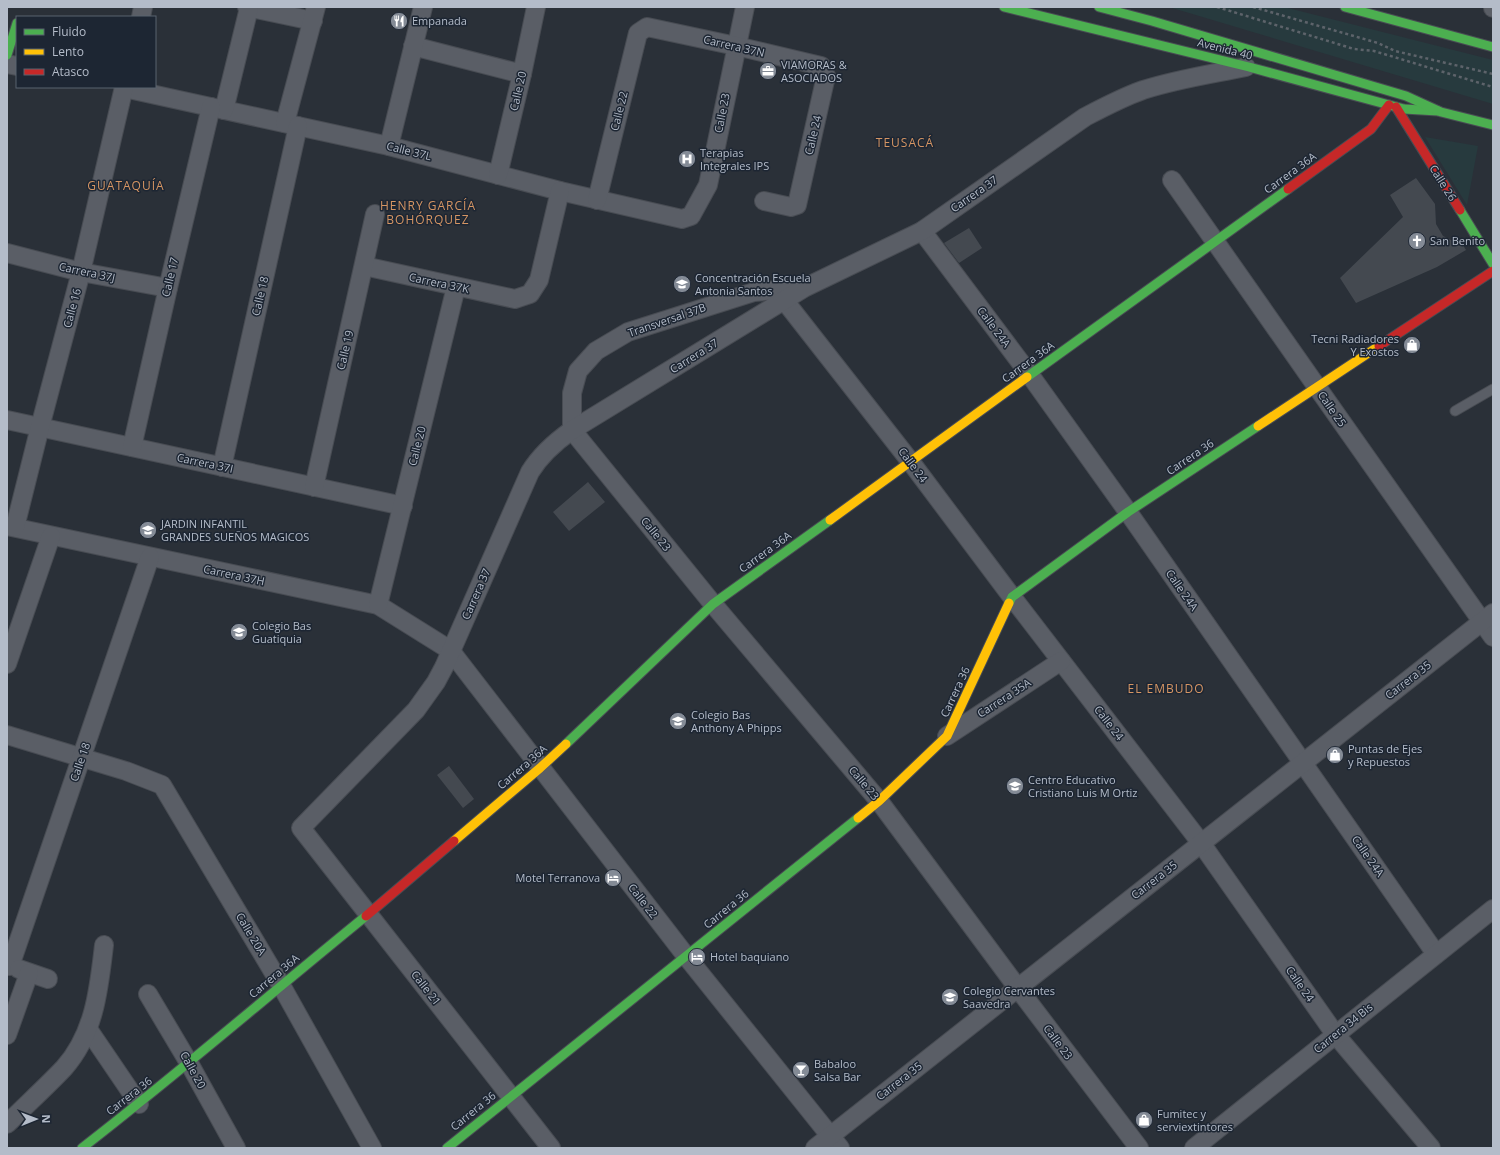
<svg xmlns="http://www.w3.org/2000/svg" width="1500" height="1155" font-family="'Open Sans',sans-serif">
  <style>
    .green { fill: #273a3e }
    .building { fill: #444950 }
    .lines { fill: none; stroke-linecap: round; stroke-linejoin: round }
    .lane-casing { stroke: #484c53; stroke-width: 11 }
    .street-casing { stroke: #484c53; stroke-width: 20 }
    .fast-casing { stroke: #484c53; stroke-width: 11 }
    .slow-casing { stroke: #484c53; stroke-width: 11 }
    .jam-casing { stroke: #484c53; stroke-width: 11 }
    .path { stroke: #5d636a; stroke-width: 2.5; stroke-dasharray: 3 3; stroke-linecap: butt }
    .lane { stroke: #5a5e66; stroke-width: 9 }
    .street { stroke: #5a5e66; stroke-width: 18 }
    .fast { stroke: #4caf50; stroke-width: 9 }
    .slow { stroke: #ffc107; stroke-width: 9 }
    .jam { stroke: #c62828; stroke-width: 9 }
    .labels { text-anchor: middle; stroke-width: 3; stroke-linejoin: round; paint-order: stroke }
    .poi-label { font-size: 11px; fill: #b4bcc9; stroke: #1d2633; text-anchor: start }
    .street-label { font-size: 11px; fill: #b4bcc9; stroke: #1d2633 }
    .neighbourhood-label { font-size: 12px; letter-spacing: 1px; fill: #d59563; stroke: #1d2633 }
  </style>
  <rect width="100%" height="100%" fill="#2a3038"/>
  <g class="green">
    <path d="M1169,7H1284L1493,60V104Z"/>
    <path d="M1425,137L1478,146L1467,205Z"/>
  </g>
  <g class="building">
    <path d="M1416,178L1435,204L1436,224L1443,236L1451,240L1461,242L1466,250L1437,267L1356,303L1340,278L1403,217L1390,195Z"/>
    <path d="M969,228L982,248L959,263L944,243Z"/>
    <path d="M588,482L605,502L569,531L553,512Z"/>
    <path d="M449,766L474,799L463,808L437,775Z"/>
  </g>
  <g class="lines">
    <defs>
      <path id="lane" d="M1455,411L1493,389"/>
      <g id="street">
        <path d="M247,7L313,21"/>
        <path d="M1493,7V8"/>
        <path d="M141,17L143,7"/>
        <path d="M413,46L522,74"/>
        <path d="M7,64L17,66"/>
        <path d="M124,88L389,146L560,191L682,219L691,216L708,185L745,7"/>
        <path d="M224,110L249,8"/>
        <path d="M285,123L316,7"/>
        <path d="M389,146L423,7"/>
        <path d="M498,175L522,74L536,7"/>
        <path d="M1172,180L1317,387L1493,637"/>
        <path d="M597,200L638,33L647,27L736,46L821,66L826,76L797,205L791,207L764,201"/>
        <path d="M922,231L1030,375L1128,512L1436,954"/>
        <path d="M7,253L81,272L168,288"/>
        <path d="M364,266L515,299L530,294L539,280L560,191"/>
        <path d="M800,288L754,292L628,332L596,351L578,371L572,393V430L713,604L879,801L1017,987L1139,1148"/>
        <path d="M784,300L910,461L1012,597L1201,843L1335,1034L1431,1148"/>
        <path d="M7,420L403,506"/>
        <path d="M132,447L168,288L211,107"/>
        <path d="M222,467L298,126"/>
        <path d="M314,487L375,214"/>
        <path d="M7,526L378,605L450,650L686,956L840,1148"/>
        <path d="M15,527L40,427L81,272L124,87"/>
        <path d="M378,605L456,287"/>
        <path d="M7,664L51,536"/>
        <path d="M7,735L126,771L162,785L281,985L372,1148"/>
        <path d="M947,736L1061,661"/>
        <path d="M10,966L150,557"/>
        <path d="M19,969L48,979"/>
        <path d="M148,994L189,1063L236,1148"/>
        <path d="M88,1029L139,1104"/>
        <path d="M7,1035L29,973"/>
        <path d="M7,1124C26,1105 46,1087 64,1068C95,1033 99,988 104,945"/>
        <path d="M551,1148L301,828L416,710L436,682L444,667L530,472C541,454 555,442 572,430L804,288L922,231L1085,117C1104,107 1123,97 1143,90C1177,79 1212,74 1246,67"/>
        <path d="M815,1148L1493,613"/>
        <path d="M1194,1148L1493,909"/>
      </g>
      <g id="fast">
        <path d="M1004,7L1249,67L1404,109L1438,111"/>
        <path d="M1099,7L1152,21L1406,96L1441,112L1493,125"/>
        <path d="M1345,7L1493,47"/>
        <path d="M7,55L17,23"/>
        <path d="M1460,210L1493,264"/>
        <path d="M1027,377L1288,189"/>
        <path d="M1009,603L1012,597L1128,512L1258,426"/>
        <path d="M566,744L713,604L830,520"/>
        <path d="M82,1148C179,1073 271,993 366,916"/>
        <path d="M447,1148L858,818"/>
      </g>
      <g id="slow">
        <path d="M1258,426L1379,346"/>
        <path d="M830,520L1027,377"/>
        <path d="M858,818L879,801L947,736L1009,603"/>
        <path d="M454,841L540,768L566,744"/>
      </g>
      <g id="jam">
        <path d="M1396,107L1460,210"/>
        <path d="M1288,189L1371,129L1389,105"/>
        <path d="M1379,346L1493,271"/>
        <path d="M366,916L454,841"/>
      </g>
    </defs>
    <use href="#lane" class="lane-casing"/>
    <use href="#street" class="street-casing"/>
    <use href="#fast" class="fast-casing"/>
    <use href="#slow" class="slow-casing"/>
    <use href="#jam" class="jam-casing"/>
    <g class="path">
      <path d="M1217,7L1354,49L1374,51L1493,87"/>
      <path d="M1253,7L1378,43L1395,51L1493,74"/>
    </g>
    <use href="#lane" class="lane"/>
    <use href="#street" class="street"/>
    <use href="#fast" class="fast"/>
    <use href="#slow" class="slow"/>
    <use href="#jam" class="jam"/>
  </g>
  <defs>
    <symbol id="restaurant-disc" viewBox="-11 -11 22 22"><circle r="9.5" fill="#848b96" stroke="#1d2633"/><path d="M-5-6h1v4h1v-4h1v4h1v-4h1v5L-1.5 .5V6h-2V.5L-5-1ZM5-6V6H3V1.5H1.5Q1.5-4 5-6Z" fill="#fff"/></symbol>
    <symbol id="office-disc" viewBox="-11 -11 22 22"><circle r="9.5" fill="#848b96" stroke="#1d2633"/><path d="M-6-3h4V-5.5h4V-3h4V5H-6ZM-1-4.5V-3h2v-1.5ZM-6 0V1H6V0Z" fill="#fff"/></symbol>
    <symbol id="hospital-disc" viewBox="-11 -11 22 22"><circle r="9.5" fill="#848b96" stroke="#1d2633"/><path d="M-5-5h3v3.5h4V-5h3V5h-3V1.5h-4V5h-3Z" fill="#fff"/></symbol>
    <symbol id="church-disc" viewBox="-11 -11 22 22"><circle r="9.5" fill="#848b96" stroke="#1d2633"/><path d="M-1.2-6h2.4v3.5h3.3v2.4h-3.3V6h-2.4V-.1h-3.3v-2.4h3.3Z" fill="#fff"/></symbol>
    <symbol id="school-disc" viewBox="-11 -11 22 22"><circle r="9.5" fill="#848b96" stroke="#1d2633"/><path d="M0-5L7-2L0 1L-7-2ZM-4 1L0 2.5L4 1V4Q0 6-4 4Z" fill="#fff"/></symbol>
    <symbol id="shop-disc" viewBox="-11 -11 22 22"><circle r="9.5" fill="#848b96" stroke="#1d2633"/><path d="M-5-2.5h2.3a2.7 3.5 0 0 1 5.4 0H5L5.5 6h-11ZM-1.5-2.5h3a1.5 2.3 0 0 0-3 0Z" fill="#fff"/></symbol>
    <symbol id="hotel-disc" viewBox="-11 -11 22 22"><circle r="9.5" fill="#848b96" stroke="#1d2633"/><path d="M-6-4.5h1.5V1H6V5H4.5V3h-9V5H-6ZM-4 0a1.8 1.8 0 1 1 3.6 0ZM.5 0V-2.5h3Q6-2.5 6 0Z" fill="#fff"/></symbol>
    <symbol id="bar-disc" viewBox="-11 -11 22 22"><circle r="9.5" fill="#848b96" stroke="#1d2633"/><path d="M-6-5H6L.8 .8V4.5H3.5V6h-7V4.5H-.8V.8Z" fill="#fff"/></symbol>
  </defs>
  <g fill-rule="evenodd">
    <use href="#restaurant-disc" x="389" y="11" width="20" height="20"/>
    <use href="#office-disc" x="758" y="61" width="20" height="20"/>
    <use href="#hospital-disc" x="677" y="149" width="20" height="20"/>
    <use href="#church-disc" x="1407" y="231" width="20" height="20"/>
    <use href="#school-disc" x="672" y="274" width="20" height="20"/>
    <use href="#shop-disc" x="1402" y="335" width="20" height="20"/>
    <use href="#school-disc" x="138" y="520" width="20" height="20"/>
    <use href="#school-disc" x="229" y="622" width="20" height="20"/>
    <use href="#school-disc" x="668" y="711" width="20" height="20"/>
    <use href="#shop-disc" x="1325" y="745" width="20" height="20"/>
    <use href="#school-disc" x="1005" y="776" width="20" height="20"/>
    <use href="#hotel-disc" x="603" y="868" width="20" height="20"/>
    <use href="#hotel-disc" x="687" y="947" width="20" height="20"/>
    <use href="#school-disc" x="940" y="987" width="20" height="20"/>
    <use href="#bar-disc" x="791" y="1060" width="20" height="20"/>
    <use href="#shop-disc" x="1134" y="1110" width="20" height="20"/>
  </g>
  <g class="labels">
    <g class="poi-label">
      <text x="412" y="25">Empanada</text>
      <text x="781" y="69">VIAMORAS &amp;<tspan x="781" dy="13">ASOCIADOS</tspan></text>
      <text x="700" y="157">Terapias<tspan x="700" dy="13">Integrales IPS</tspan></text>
      <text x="1430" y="245">San Benito</text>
      <text x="695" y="282">Concentración Escuela<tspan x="695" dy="13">Antonia Santos</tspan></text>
      <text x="1399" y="343" text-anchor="end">Tecni Radiadores<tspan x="1399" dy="13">Y Exostos</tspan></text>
      <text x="161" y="528">JARDIN INFANTIL<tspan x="161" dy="13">GRANDES SUEÑOS MAGICOS</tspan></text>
      <text x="252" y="630">Colegio Bas<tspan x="252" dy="13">Guatiquia</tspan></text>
      <text x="691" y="719">Colegio Bas<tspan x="691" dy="13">Anthony A Phipps</tspan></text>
      <text x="1348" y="753">Puntas de Ejes<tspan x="1348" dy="13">y Repuestos</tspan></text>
      <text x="1028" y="784">Centro Educativo<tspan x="1028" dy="13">Cristiano Luis M Ortiz</tspan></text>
      <text x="600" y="882" text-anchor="end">Motel Terranova</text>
      <text x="710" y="961">Hotel baquiano</text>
      <text x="963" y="995">Colegio Cervantes<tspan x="963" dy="13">Saavedra</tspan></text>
      <text x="814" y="1068">Babaloo<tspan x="814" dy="13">Salsa Bar</tspan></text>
      <text x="1157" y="1118">Fumitec y<tspan x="1157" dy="13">serviextintores</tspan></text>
    </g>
    <g class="street-label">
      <text transform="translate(734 46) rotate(13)" y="4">Carrera 37N</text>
      <text transform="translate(1225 49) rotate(14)" y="4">Avenida 40</text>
      <text transform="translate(518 91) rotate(-77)" y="4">Calle 20</text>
      <text transform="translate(619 111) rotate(-76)" y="4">Calle 22</text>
      <text transform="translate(722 113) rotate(-79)" y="4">Calle 23</text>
      <text transform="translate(813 135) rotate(-77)" y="4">Calle 24</text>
      <text transform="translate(409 151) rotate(14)" y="4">Calle 37L</text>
      <text transform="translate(1290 173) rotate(-36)" y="4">Carrera 36A</text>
      <text transform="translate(1443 183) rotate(58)" y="4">Calle 26</text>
      <text transform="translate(974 194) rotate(-35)" y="4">Carrera 37</text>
      <text transform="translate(87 272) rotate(12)" y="4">Carrera 37J</text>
      <text transform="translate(170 277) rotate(-77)" y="4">Calle 17</text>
      <text transform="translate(439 283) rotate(12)" y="4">Carrera 37K</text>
      <text transform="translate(260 296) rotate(-77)" y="4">Calle 18</text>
      <text transform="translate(72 308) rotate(-75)" y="4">Calle 16</text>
      <text transform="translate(667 320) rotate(-19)" y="4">Transversal 37B</text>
      <text transform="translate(994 327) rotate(53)" y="4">Calle 24A</text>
      <text transform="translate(345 350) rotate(-77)" y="4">Calle 19</text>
      <text transform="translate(694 356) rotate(-32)" y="4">Carrera 37</text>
      <text transform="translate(1028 362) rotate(-36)" y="4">Carrera 36A</text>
      <text transform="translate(1332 409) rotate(55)" y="4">Calle 25</text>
      <text transform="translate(417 446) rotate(-76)" y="4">Calle 20</text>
      <text transform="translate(1190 457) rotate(-34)" y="4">Carrera 36</text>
      <text transform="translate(205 463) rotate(12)" y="4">Carrera 37I</text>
      <text transform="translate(913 465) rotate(53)" y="4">Calle 24</text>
      <text transform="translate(656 534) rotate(51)" y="4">Calle 23</text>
      <text transform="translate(765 552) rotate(-36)" y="4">Carrera 36A</text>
      <text transform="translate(234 575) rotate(12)" y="4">Carrera 37H</text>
      <text transform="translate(1182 590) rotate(55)" y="4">Calle 24A</text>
      <text transform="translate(476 594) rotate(-66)" y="4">Carrera 37</text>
      <text transform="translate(1408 680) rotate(-38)" y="4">Carrera 35</text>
      <text transform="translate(955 692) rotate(-65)" y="4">Carrera 36</text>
      <text transform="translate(1004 698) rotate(-33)" y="4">Carrera 35A</text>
      <text transform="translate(1109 723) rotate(52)" y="4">Calle 24</text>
      <text transform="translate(80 762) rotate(-71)" y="4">Calle 18</text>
      <text transform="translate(522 767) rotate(-41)" y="4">Carrera 36A</text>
      <text transform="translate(864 783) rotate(50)" y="4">Calle 23</text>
      <text transform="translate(1368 856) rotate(55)" y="4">Calle 24A</text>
      <text transform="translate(1154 880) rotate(-38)" y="4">Carrera 35</text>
      <text transform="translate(643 901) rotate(52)" y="4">Calle 22</text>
      <text transform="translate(726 909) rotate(-39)" y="4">Carrera 36</text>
      <text transform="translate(251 934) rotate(59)" y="4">Calle 20A</text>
      <text transform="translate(274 976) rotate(-40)" y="4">Carrera 36A</text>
      <text transform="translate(1300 984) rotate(55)" y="4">Calle 24</text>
      <text transform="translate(426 988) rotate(52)" y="4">Calle 21</text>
      <text transform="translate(1343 1028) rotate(-39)" y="4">Carrera 34 Bis</text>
      <text transform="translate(1058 1042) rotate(53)" y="4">Calle 23</text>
      <text transform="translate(193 1070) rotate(61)" y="4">Calle 20</text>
      <text transform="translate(899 1081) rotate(-38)" y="4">Carrera 35</text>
      <text transform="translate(129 1096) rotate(-38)" y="4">Carrera 36</text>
      <text transform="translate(473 1111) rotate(-39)" y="4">Carrera 36</text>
    </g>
    <g class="neighbourhood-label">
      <text x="905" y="147">TEUSACÁ</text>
      <text x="126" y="190">GUATAQUÍA</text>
      <text x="428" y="210">HENRY GARCÍA<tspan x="428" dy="14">BOHÓRQUEZ</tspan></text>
      <text x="1166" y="693">EL EMBUDO</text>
    </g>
  </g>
  <rect width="1500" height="1155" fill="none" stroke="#b4bcc9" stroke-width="16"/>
  <rect x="16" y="16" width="140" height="72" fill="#1d2633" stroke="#59626f"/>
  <rect x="24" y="29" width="20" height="6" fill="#4caf50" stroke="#59626f"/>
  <text x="52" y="36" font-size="12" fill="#b4bcc9">Fluido</text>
  <rect x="24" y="49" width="20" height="6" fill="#ffc107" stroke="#59626f"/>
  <text x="52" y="56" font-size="12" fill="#b4bcc9">Lento</text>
  <rect x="24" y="69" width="20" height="6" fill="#c62828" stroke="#59626f"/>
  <text x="52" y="76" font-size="12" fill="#b4bcc9">Atasco</text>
  <g transform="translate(36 1119) rotate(89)" stroke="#1d2633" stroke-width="3" paint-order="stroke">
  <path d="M0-3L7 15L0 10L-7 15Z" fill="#b4bcc9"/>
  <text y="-6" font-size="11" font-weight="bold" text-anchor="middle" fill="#b4bcc9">N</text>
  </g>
</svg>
